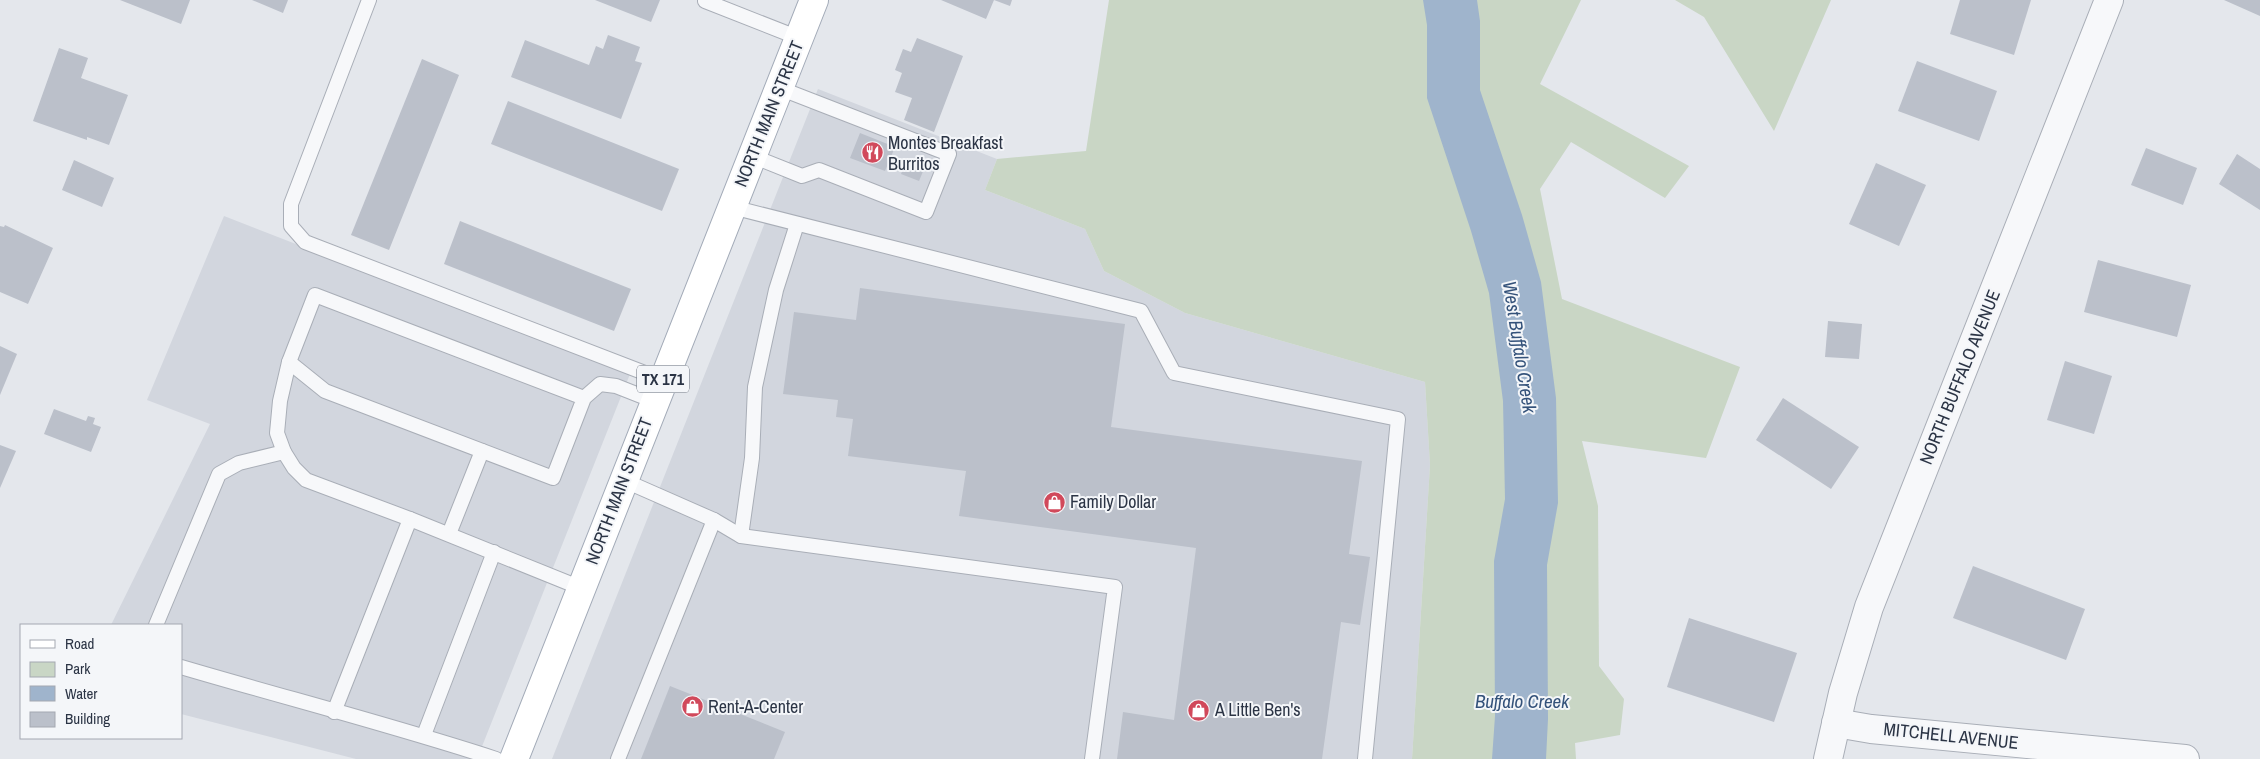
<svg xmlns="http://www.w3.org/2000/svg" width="2260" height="759" font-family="'Archivo Narrow',sans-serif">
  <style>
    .built { fill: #d2d6de }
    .green { fill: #c9d6c5 }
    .water { fill: #9fb4cc }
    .building { fill: #bbc0ca }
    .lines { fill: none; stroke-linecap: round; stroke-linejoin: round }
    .service-casing { stroke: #a9aeb7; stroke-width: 16 }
    .minor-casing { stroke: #a9aeb7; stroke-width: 30 }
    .primary-casing { stroke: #a3abb8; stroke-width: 30 }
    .service { stroke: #f7f8fa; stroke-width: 14 }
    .minor { stroke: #f7f8fa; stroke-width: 28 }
    .primary { stroke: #fff; stroke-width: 28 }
    .labels { text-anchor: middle; stroke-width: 4; stroke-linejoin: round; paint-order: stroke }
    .shield { fill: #f4f6f9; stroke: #676e7b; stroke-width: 1 }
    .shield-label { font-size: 16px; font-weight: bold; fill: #2b3445 }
    .street-label { font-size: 18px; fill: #2b3445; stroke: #f4f6f9 }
    .poi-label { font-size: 18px; fill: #2b3445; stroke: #f4f6f9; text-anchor: start }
    .water-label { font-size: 19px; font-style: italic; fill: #34527a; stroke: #f4f6f9 }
  </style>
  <rect width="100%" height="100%" fill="#e4e7ec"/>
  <g class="built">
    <path d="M818,89L997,159L985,190L1085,229L1104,271L1185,313L1425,382L1430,465L1412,759H552Z"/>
    <path d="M224,216L630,374L477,759H356L181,714V625H111L210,424L147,400Z"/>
  </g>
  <g class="green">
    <path d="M1109,0H1581L1540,84L1689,166L1665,198L1571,142L1540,189L1562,299L1740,367L1706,458L1582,441L1598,506L1599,666L1624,699L1620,735L1575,743L1576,759H1412L1430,465L1425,382L1185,313L1104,271L1085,229L985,190L997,159L1086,151Z"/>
    <path d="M1675,0H1831L1774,131L1704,17Z"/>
  </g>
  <path class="water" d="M1423,0H1477L1480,21V90L1522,215L1541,282L1556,398L1558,503L1547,565L1548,719L1546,759H1492L1495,716L1494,561L1505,499L1503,401L1489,293L1471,231L1427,98V25Z"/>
  <g class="building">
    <path d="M120,0H190L181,24Z"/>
    <path d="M252,0H288L283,13Z"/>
    <path d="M595,0H660L651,22Z"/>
    <path d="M941,0H1012L1010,6L994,0L986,19Z"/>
    <path d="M1960,0H2031L2014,55L1950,34Z"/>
    <path d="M2224,0H2260V16Z"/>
    <path d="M608,35L640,47L635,61L642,63L621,119L511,77L525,40L589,65L596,46L603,49Z"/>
    <path d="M917,38L963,56L934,132L904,120L912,98L895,92L902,73L895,70L903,49L911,52Z"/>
    <path d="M59,48L88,58L81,78L128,95L109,145L87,137V140L33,121Z"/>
    <path d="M422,59L459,75L389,250L351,235Z"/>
    <path d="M1917,61L1997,91L1979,141L1898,111Z"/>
    <path d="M508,101L679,169L662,211L491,144Z"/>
    <path d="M860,133L895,147L885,171L850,158Z"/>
    <path d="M2146,148L2197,168L2183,205L2131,185Z"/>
    <path d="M2237,154L2260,169V210L2219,184Z"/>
    <path d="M74,160L114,178L102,207L62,190Z"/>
    <path d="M906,162L924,169L919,181L901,174Z"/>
    <path d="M1876,163L1926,185L1899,246L1849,224Z"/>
    <path d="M460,221L631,289L614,331L444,264Z"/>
    <path d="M5,225L53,248L28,304L0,292V226L4,227Z"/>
    <path d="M2098,260L2191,285L2177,337L2084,312Z"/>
    <path d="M860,288L1125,324L1111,427L1362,461L1349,554L1370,557L1360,625L1341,622L1322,759H1117L1123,712L1174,720L1196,548L959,516L966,471L848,456L853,419L836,417L838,400L783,394L794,312L856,320Z"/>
    <path d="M1828,321L1862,324L1859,359L1825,357Z"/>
    <path d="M0,346L17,354L0,395Z"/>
    <path d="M2065,361L2112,376L2094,434L2047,420Z"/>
    <path d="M1783,398L1859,447L1831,489L1756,440Z"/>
    <path d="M54,409L86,421L88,416L95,418L93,424L101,427L91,452L44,434Z"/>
    <path d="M0,445L16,451L0,488Z"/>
    <path d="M1973,566L2085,609L2066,660L1953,618Z"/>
    <path d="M1689,618L1797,653L1774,722L1667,687Z"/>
    <path d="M670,686L785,732L774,759H641Z"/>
  </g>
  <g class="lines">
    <defs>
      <g id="service">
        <path d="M369,0L291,204V226L305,242L663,380"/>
        <path d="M705,1L799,38"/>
        <path d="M752,156L802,176L819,170L926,212L949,154L779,88"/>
        <path d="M732,207L1141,311L1174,373L1398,419L1365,759"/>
        <path d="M584,398L315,295L289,362L325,391L553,478L584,398L600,384L616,386L654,401"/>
        <path d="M284,452L277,433L280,401L289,362"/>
        <path d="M623,480L714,520L741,536L1115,587L1092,759"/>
        <path d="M449,534L482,451"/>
        <path d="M741,536L752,458L755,387L776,290L797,224"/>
        <path d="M156,625L219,474L239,463L284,452L294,468L306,480L410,519L581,588"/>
        <path d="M181,667C286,698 392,725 496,759"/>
        <path d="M334,712L410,519"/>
        <path d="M424,735L494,552"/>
        <path d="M618,759L714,520"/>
      </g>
      <g id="minor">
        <path d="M1836,723L1871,729L2185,759"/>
        <path d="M1828,759L1843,693L1869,607L2109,0"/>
      </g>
      <path id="primary" d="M514,759L814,0"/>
    </defs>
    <use href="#service" class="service-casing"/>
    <use href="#minor" class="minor-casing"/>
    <use href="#primary" class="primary-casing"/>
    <use href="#service" class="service"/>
    <use href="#minor" class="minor"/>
    <use href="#primary" class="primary"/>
  </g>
  <defs>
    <symbol id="restaurant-disc" viewBox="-11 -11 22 22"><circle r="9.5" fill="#d1495b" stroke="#f4f6f9"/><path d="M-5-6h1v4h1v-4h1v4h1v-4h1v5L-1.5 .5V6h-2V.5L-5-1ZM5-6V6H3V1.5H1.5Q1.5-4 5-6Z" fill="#fff"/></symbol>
    <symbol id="shop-disc" viewBox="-11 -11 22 22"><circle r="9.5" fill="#d1495b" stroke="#f4f6f9"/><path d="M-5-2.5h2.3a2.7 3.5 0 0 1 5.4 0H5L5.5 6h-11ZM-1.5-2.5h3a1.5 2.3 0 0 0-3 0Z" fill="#fff"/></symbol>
  </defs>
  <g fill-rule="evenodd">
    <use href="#restaurant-disc" x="860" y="140" width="25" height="25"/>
    <use href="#shop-disc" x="1042" y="490" width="25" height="25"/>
    <use href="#shop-disc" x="680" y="694" width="25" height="25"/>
    <use href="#shop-disc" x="1186" y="698" width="25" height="25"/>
  </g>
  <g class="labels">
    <rect class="shield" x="637" y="365.5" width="52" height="27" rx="4"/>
    <g class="shield-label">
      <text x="663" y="385">TX 171</text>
    </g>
    <g class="street-label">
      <text transform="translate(769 114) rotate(-68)" y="6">NORTH MAIN STREET</text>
      <text transform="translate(1960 377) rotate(-68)" y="6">NORTH BUFFALO AVENUE</text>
      <text transform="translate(619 491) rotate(-69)" y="6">NORTH MAIN STREET</text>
      <text transform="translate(1951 736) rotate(6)" y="6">MITCHELL AVENUE</text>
    </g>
    <g class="poi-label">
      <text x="888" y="149">Montes Breakfast<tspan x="888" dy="21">Burritos</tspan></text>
      <text x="1070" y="508">Family Dollar</text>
      <text x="708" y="713">Rent-A-Center</text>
      <text x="1215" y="716">A Little Ben's</text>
    </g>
    <g class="water-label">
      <text transform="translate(1520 347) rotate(81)" y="7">West Buffalo Creek</text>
      <text x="1522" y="708">Buffalo Creek</text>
    </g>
  </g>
  <rect x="20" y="624" width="162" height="115" fill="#f4f6f9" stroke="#a4a8b1"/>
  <rect x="30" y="640" width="25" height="8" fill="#ffffff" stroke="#a4a8b1"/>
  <text x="65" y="649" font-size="15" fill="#2b3445">Road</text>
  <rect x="30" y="662" width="25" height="15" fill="#c9d6c5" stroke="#a4a8b1"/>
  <text x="65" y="674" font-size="15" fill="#2b3445">Park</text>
  <rect x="30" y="686" width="25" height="15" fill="#9fb4cc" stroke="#a4a8b1"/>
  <text x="65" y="699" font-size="15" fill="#2b3445">Water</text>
  <rect x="30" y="712" width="25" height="15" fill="#bbc0ca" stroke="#a4a8b1"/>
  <text x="65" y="724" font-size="15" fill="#2b3445">Building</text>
</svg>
